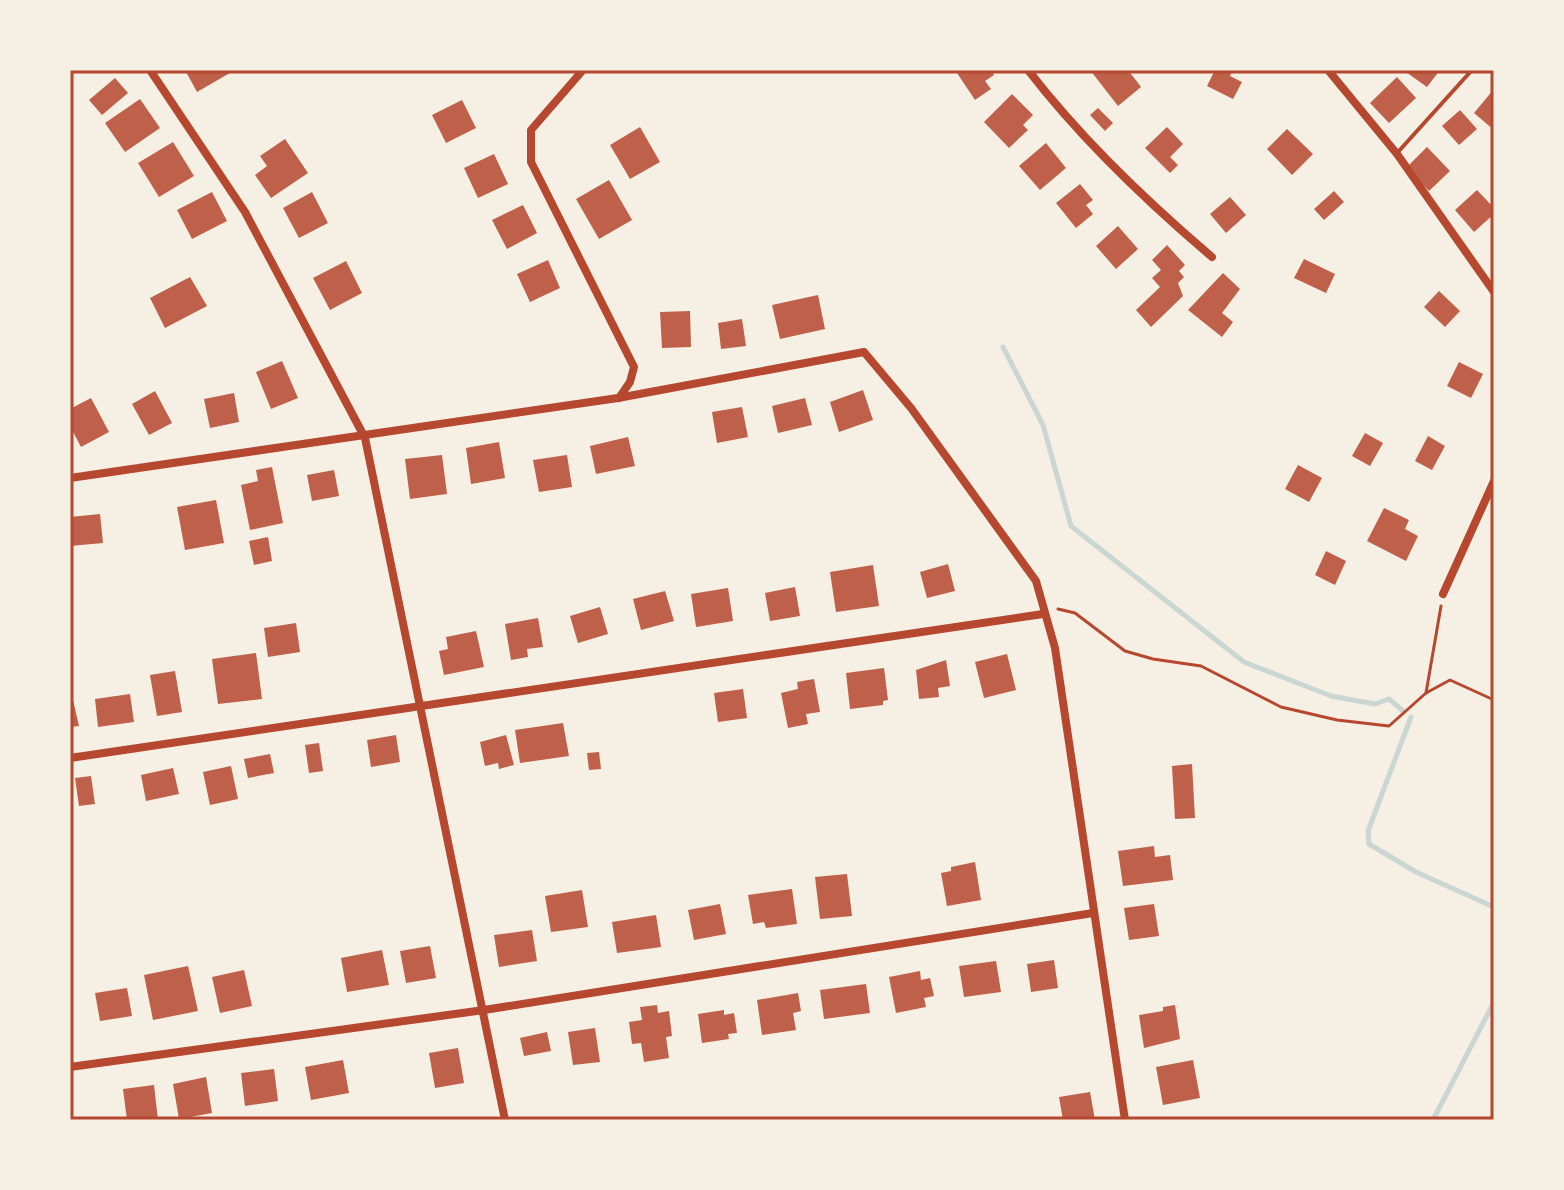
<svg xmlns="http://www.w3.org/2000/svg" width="1564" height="1190" font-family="'Fira Sans',sans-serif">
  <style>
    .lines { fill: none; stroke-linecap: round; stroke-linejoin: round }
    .stream { stroke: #c9d6d2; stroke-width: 5 }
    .building { fill: #bf614a }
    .path { stroke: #b5482f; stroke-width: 3 }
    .service { stroke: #b5482f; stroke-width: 4 }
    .minor { stroke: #b5482f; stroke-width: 8 }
    .neatline { fill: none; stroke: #b5482f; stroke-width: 3 }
  </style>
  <rect width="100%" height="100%" fill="#f6efe4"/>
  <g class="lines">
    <g class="stream">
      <path d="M1003,347L1043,425L1071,526L1244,662L1331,696L1375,704L1389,699L1403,711"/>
      <path d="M1411,717L1368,831L1369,844L1416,872L1494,907"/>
      <path d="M1433,1120L1494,1002"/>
    </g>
  </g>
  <g class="building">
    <path d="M185,70H235L197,92Z"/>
    <path d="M955,70H991L994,75L985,81L991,89L975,100Z"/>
    <path d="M1090,70H1128L1141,87L1118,106Z"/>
    <path d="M1215,70H1233L1230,76L1242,82L1233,99L1207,86Z"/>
    <path d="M1403,70H1440L1427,87Z"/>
    <path d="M1397,77L1416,98L1389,123L1370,103Z"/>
    <path d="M115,78L128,93L102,115L89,100Z"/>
    <path d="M1494,89V130L1474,113Z"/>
    <path d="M1012,94L1033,115L1023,125L1028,130L1009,148L984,122Z"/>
    <path d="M140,99L160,128L125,152L105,123Z"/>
    <path d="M462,100L476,128L446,143L432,115Z"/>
    <path d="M1098,108L1113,123L1105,131L1090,115Z"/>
    <path d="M1460,110L1477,129L1459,145L1442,126Z"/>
    <path d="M640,127L660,162L630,179L610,145Z"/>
    <path d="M1167,127L1183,144L1170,157L1178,165L1170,173L1145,148Z"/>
    <path d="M1287,129L1313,154L1292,175L1267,149Z"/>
    <path d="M285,139L308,173L271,198L255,175L267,166L260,156Z"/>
    <path d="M173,142L194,176L159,197L138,163Z"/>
    <path d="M1046,143L1066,168L1040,190L1019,166Z"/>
    <path d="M1427,147L1450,171L1429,191L1407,167Z"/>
    <path d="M494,154L508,184L478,198L464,168Z"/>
    <path d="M609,180L632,220L599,239L576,199Z"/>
    <path d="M1080,184L1093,200L1086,205L1093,214L1076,228L1056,203Z"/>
    <path d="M1477,190L1494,208V214L1474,232L1455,210Z"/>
    <path d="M1334,191L1344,202L1324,220L1314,209Z"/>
    <path d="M212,192L227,221L192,239L177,210Z"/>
    <path d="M312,192L328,223L299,238L283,208Z"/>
    <path d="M1230,197L1246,215L1226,233L1210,214Z"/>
    <path d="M523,205L537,233L507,249L492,220Z"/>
    <path d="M1118,226L1138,249L1116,269L1096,246Z"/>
    <path d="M1167,245L1185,265L1179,271L1184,277L1178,283L1183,296L1151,327L1136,310L1160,287L1152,278L1161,270L1152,260Z"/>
    <path d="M1304,259L1335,274L1326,293L1294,278Z"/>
    <path d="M548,260L560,288L530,302L517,274Z"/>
    <path d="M346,261L362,293L330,310L313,278Z"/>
    <path d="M1223,273L1240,289L1222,313L1233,322L1222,337L1188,310Z"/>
    <path d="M190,277L207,306L165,328L150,298Z"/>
    <path d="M1439,291L1460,311L1445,327L1424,307Z"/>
    <path d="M818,295L825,329L780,339L772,305Z"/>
    <path d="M690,311L691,347L662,348L660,312Z"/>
    <path d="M742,319L746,346L721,349L718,323Z"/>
    <path d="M282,361L298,398L271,409L256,372Z"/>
    <path d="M1459,362L1483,374L1471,398L1447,386Z"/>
    <path d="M863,390L873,420L839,432L830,402Z"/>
    <path d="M155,391L172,423L149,435L132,404Z"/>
    <path d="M234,393L239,422L210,428L204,399Z"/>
    <path d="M91,398L109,432L81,447L70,426V409Z"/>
    <path d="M805,398L812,425L778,433L772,406Z"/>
    <path d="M742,407L748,437L717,443L712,412Z"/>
    <path d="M1365,433L1383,443L1370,466L1352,456Z"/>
    <path d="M1428,436L1445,446L1432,470L1415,461Z"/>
    <path d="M628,437L635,466L596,474L590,446Z"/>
    <path d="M499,442L505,478L471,484L466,448Z"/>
    <path d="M442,455L447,494L410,499L405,459Z"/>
    <path d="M567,455L572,487L539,492L533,460Z"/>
    <path d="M1298,465L1322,478L1309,502L1285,489Z"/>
    <path d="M272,467L283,523L250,530L241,485L258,481L256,470Z"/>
    <path d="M334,470L339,496L312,501L307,475Z"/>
    <path d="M216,500L224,543L185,550L177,507Z"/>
    <path d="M1384,508L1409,520L1405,529L1418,536L1406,561L1367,541Z"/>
    <path d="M100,514L103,543L70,546V517Z"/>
    <path d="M268,537L272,561L254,565L249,541Z"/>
    <path d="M1326,551L1346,561L1335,585L1315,575Z"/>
    <path d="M948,564L955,591L927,598L920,572Z"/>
    <path d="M873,565L879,606L836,612L830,572Z"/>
    <path d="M795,587L800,616L770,621L765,593Z"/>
    <path d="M728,588L733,621L696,627L691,594Z"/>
    <path d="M665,591L674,621L641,630L633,599Z"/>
    <path d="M600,607L608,634L578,643L570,616Z"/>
    <path d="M538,618L543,647L527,649L528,657L511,660L505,624Z"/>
    <path d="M296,623L300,652L268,657L264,628Z"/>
    <path d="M476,631L484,667L444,675L439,651L448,649L446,637Z"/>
    <path d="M256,653L262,699L218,704L212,659Z"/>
    <path d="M1007,654L1016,690L984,698L975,662Z"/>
    <path d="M946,660L950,686L938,688L939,697L919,699L916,670Z"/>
    <path d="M884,668L888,700L883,701V705L850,709L846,673Z"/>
    <path d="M175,671L182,712L157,716L150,675Z"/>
    <path d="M814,679L820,712L806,714L808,724L788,728L781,693L798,689L797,682Z"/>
    <path d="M70,687L79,726L70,727Z"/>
    <path d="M743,689L747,718L718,722L714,693Z"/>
    <path d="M130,694L134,722L98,727L95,699Z"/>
    <path d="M563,723L569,756L520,763L515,730Z"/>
    <path d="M396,735L400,762L371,767L367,740Z"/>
    <path d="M506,735L514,765L499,769L498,763L485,766L480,742Z"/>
    <path d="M319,743L323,771L309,773L305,745Z"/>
    <path d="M599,752L601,769L589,770L587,753Z"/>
    <path d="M270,754L274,773L248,778L244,759Z"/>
    <path d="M1192,764L1195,818L1175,819L1172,766Z"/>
    <path d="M231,766L238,799L210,805L203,772Z"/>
    <path d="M173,768L179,794L146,801L141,775Z"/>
    <path d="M91,776L95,804L79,806L75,778Z"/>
    <path d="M1154,846L1155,857L1170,855L1173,880L1123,886L1118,851Z"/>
    <path d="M975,862L981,900L947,906L941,873L951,871V867Z"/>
    <path d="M847,874L852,916L820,919L815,877Z"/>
    <path d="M792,889L797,924L766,928L764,922L753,924L748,895Z"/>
    <path d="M582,890L588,927L551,932L545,896Z"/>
    <path d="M720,904L726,934L694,940L688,910Z"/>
    <path d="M1154,904L1159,936L1129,940L1124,908Z"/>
    <path d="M656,915L661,947L617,953L612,922Z"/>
    <path d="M532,930L537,961L499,967L494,935Z"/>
    <path d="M430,946L436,978L406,983L400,951Z"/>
    <path d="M382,950L389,985L347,992L341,958Z"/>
    <path d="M1054,960L1058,988L1031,992L1027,964Z"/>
    <path d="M996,961L1001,992L964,997L959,966Z"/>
    <path d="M188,966L198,1011L153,1020L144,975Z"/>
    <path d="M244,970L252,1006L220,1013L212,977Z"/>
    <path d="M920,971L921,980L930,978L934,996L924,998L926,1007L896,1013L889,977Z"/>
    <path d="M866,984L870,1013L824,1019L820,990Z"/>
    <path d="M127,988L132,1016L100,1021L95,993Z"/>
    <path d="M798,993L801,1011L793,1013L796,1030L762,1035L757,1000Z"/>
    <path d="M657,1005L658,1013L669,1011L672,1036L666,1037L669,1058L644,1062L641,1043L632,1044L629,1022L642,1020L640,1007Z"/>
    <path d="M1175,1005L1180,1039L1144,1048L1139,1015L1163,1011V1007Z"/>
    <path d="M724,1010V1015L734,1013L737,1033L728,1034L729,1039L702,1043L698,1014Z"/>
    <path d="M595,1028L600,1062L573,1065L568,1032Z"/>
    <path d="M547,1032L551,1051L524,1056L520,1038Z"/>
    <path d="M458,1048L464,1083L435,1088L429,1053Z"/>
    <path d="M343,1060L349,1093L311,1100L305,1067Z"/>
    <path d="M1193,1060L1200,1098L1163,1105L1156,1067Z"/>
    <path d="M274,1069L278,1101L245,1106L241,1073Z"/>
    <path d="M206,1077L212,1113L179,1119L173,1084Z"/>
    <path d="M154,1085L158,1120H127L123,1089Z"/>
    <path d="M1090,1092L1095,1120H1063L1059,1097Z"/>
  </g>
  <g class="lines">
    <g class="path">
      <path d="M1058,609L1075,613L1125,651L1153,659L1201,666L1281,707L1337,720L1389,726L1426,693L1450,680L1494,700"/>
      <path d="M1426,693L1441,606"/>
    </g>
    <path class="service" d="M1398,152L1472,70"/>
    <g class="minor">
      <path d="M150,70L245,212L365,438L505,1120"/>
      <path d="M583,70L531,130V162L634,367L630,382L619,398"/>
      <path d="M1028,70C1082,140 1145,200 1212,257"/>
      <path d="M1328,70L1397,154L1494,292"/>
      <path d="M70,478L618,398L864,352L911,408L1036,581L1055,648L1125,1120"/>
      <path d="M1443,594L1494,481"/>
      <path d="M70,758L1043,614"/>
      <path d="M70,1067L484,1010L1093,913"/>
    </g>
  </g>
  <rect width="1564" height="1190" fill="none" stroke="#f6efe4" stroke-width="144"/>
  <rect x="72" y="72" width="1420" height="1046" class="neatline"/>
</svg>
